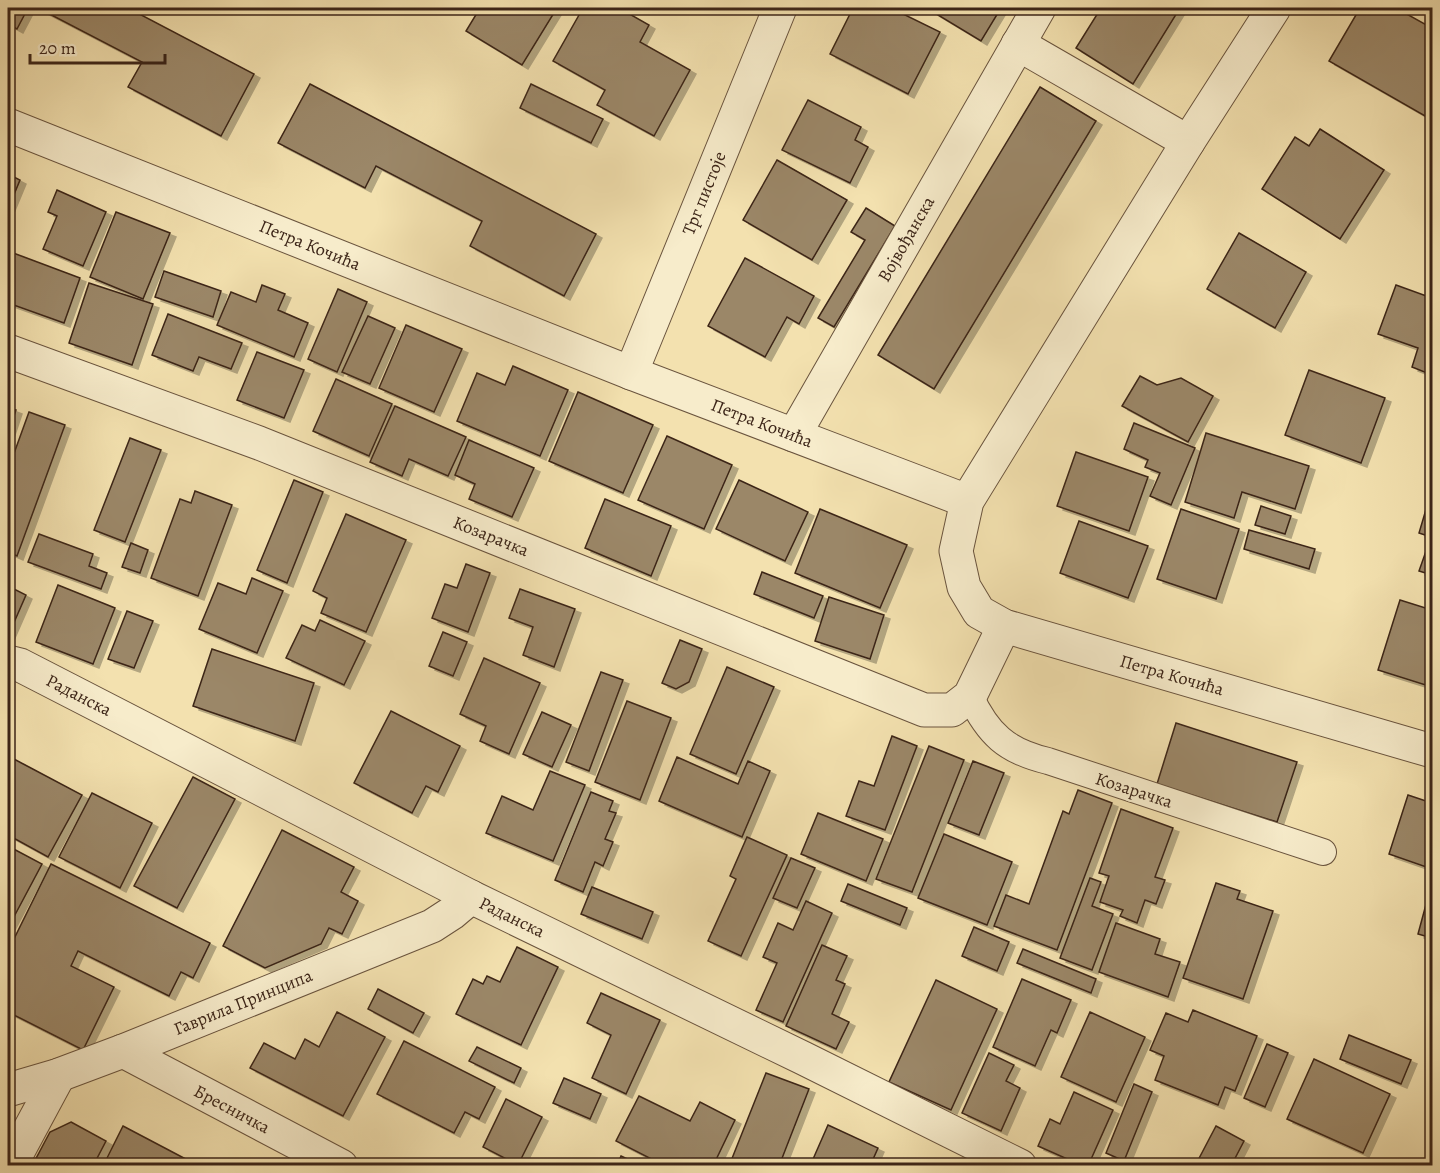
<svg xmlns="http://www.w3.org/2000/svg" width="1440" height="1173" font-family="Alegreya,serif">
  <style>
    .building { fill: #9b8767; stroke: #3c2518; stroke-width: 1.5; filter: url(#shadow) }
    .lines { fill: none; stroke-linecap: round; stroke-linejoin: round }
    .lane-casing { stroke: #6a543e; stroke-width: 28 }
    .street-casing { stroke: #6a543e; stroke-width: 35 }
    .lane { stroke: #f7eccb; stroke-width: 26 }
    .street { stroke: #f7eccb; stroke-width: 33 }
    .labels { text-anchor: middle; stroke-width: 4.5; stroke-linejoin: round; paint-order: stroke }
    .street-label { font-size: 18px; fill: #3c2518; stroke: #f7eccb }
  </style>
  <defs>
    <filter id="shadow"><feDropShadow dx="6" dy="4" stdDeviation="0" flood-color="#0004"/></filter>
  </defs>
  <rect width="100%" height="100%" fill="#f3e1af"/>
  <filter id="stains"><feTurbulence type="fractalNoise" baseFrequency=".00333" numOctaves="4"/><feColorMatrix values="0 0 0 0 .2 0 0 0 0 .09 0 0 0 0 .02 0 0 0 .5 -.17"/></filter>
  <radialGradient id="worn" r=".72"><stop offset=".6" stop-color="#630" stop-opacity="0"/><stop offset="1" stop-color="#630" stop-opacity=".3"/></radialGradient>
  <g class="building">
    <path d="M8,8H28L17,29L8,24Z"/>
    <path d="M38,8H128L254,74L221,136L128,87L142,62Z"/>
    <path d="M480,8H557L522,65L466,31Z"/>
    <path d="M583,8H619L649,25L640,42L690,70L654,136L597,105L605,90L553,61Z"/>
    <path d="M853,8H891L940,32L908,94L830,54Z"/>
    <path d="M935,8H1001L981,41L933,12Z"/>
    <path d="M1101,8H1180L1133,84L1076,48Z"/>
    <path d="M1360,8H1396L1432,28L1428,40L1432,42V120L1329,61Z"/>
    <path d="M310,84L596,234L564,296L470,246L482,221L376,166L365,188L278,143Z"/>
    <path d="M531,84L603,119L591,143L520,108Z"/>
    <path d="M1040,87L1096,121L934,389L878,355Z"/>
    <path d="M808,100L861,127L855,140L868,147L850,183L782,150Z"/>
    <path d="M1320,129L1384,170L1340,239L1262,189L1295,137L1309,146Z"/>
    <path d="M777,160L847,200L812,260L743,220Z"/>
    <path d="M8,174L20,180L8,209Z"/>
    <path d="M57,190L106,212L83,266L43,249L57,216L48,212Z"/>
    <path d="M866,208L895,226L834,327L818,318L865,240L851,232Z"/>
    <path d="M116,212L170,233L143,299L90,277Z"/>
    <path d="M1239,233L1306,272L1275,328L1207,289Z"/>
    <path d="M8,251L80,278L64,323L8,303Z"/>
    <path d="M745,258L814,296L799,324L787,317L765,357L708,326Z"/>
    <path d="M164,271L221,291L213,317L155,297Z"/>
    <path d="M89,283L153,304L132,365L69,343Z"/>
    <path d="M262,285L285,294L278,310L308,323L294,357L217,325L231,292L256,302Z"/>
    <path d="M1396,285L1432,298V375L1412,367L1418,348L1378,334Z"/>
    <path d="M338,289L367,302L337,372L308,359Z"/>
    <path d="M168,314L242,343L231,369L199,357L193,371L152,355Z"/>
    <path d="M368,316L395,328L370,384L342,372Z"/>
    <path d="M406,325L462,349L434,412L379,388Z"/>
    <path d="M257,352L304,370L284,418L237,400Z"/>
    <path d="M513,366L568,390L540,456L457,421L477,373L505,385Z"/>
    <path d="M1309,370L1385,398L1361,463L1285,435Z"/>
    <path d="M1140,376L1157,385L1181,378L1213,396L1188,442L1122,406Z"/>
    <path d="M336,379L392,404L369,456L313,431Z"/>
    <path d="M578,392L653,425L623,493L549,461Z"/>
    <path d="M395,406L466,437L448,476L409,459L402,476L370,462Z"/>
    <path d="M8,407L16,410L8,434Z"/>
    <path d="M29,412L65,425L17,556L8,552V470Z"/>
    <path d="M1134,423L1195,448L1171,505L1150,496L1160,473L1145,467L1148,460L1124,449Z"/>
    <path d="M1206,433L1309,466L1295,509L1242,492L1234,518L1185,502Z"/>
    <path d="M667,436L732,465L704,529L638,500Z"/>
    <path d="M130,438L161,450L125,542L94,530Z"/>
    <path d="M469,440L534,468L512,517L469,499L475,484L455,475Z"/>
    <path d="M1076,452L1148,477L1129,531L1057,506Z"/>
    <path d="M294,480L323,492L287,583L257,570Z"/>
    <path d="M739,480L808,512L785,561L716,529Z"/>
    <path d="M195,491L232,505L198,596L151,578L180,499L191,503Z"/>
    <path d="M605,499L671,526L651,576L585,548Z"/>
    <path d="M1261,506L1291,516L1285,534L1255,525Z"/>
    <path d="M1427,506L1432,508V575L1419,571L1431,537L1419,533Z"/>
    <path d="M820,509L907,545L880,608L795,573Z"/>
    <path d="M1181,509L1239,529L1216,599L1157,579Z"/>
    <path d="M346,514L406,540L366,632L321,613L327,598L313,591Z"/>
    <path d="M1079,521L1148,546L1128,598L1060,573Z"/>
    <path d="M1249,530L1315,549L1309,569L1244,549Z"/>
    <path d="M39,534L93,554L89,566L107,573L101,589L28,562Z"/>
    <path d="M131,543L148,550L140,573L122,567Z"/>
    <path d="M466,564L490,573L468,632L432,618L445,584L457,588Z"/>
    <path d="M762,572L823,596L814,618L754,594Z"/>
    <path d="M252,578L283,591L257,653L199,629L218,583L246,594Z"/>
    <path d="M58,585L115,608L93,664L36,642Z"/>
    <path d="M8,586L26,595L9,634L8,633Z"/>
    <path d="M520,589L575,609L554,667L523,655L533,627L509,618Z"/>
    <path d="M829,597L884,615L870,659L815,641Z"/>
    <path d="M1400,600L1432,610V687L1378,670Z"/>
    <path d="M127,611L153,621L134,668L108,659Z"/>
    <path d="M320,620L365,641L344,685L286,658L302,625L315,631Z"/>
    <path d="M443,632L467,642L453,676L429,666Z"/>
    <path d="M680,640L702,649L689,682L676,689L662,683Z"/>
    <path d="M212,649L314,683L295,741L193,706Z"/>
    <path d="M484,658L540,683L509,754L480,741L486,726L460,714Z"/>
    <path d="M727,667L774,687L736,774L690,754Z"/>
    <path d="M601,672L623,680L589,771L566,762Z"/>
    <path d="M627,701L671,718L640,800L595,782Z"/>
    <path d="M391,711L460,746L438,792L426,786L412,813L354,783Z"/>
    <path d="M542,712L571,725L552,767L523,754Z"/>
    <path d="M1176,723L1297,762L1277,822L1157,784Z"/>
    <path d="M892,736L917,746L885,830L846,816L859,781L874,786Z"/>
    <path d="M929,746L964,760L912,892L876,879Z"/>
    <path d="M677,757L738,784L748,761L770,771L742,837L659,801Z"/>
    <path d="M12,758L82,795L48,857L8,835V767Z"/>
    <path d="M973,761L1004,773L979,835L948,823Z"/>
    <path d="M550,771L585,785L553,861L486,833L502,796L533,810Z"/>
    <path d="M193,777L235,799L177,908L134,886Z"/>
    <path d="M1078,790L1112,803L1057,950L994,926L1006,895L1029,904L1063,811L1069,814Z"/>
    <path d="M591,792L613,801L609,811L616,813L605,839L613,842L603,866L595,862L583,892L555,880Z"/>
    <path d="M92,793L152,823L120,888L59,857Z"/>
    <path d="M1408,795L1432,803V869L1389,854Z"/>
    <path d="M1121,809L1173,828L1155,877L1165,880L1156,904L1145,900L1137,923L1120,916L1123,910L1100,902L1109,876L1099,873Z"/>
    <path d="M818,813L883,839L866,881L801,854Z"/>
    <path d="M282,830L354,867L341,892L358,901L342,934L329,928L321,944L265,968L223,946Z"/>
    <path d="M944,834L1012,862L987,925L918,898Z"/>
    <path d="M747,837L787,855L741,956L708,941L736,879L730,876Z"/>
    <path d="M8,846L42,864L8,928Z"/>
    <path d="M791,858L815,868L797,908L773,898Z"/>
    <path d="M51,864L210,943L193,978L181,972L169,996L78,951L71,966L114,987L83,1050L8,1012V951Z"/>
    <path d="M1090,878L1101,882L1092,906L1113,914L1092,970L1060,958Z"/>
    <path d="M1216,883L1240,891L1237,899L1273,911L1243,999L1183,978Z"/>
    <path d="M848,884L907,908L900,925L841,901Z"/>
    <path d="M592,887L653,912L642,939L581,914Z"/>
    <path d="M1428,897L1432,898V938L1418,934Z"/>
    <path d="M806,901L832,913L783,1022L756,1010L777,963L763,957L778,923L793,930Z"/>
    <path d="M1116,923L1160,939L1155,954L1180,962L1168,997L1099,972Z"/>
    <path d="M974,927L1009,942L997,971L962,956Z"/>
    <path d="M822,945L847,956L836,980L845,984L832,1014L849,1022L836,1049L786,1026Z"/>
    <path d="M517,947L558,967L521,1045L456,1014L473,979L483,984L487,976L500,982Z"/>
    <path d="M1023,949L1096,979L1091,993L1017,963Z"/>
    <path d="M1022,979L1071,1000L1057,1033L1051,1030L1035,1066L993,1047Z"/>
    <path d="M936,980L997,1009L951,1110L889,1082Z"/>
    <path d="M378,989L424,1013L413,1033L368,1009Z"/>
    <path d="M601,993L660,1020L626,1094L592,1078L611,1035L587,1023Z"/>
    <path d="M1193,1010L1257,1036L1235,1091L1225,1087L1218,1105L1155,1080L1164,1056L1150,1050L1166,1013L1188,1022Z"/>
    <path d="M337,1012L385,1037L343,1116L250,1068L264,1043L295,1059L305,1039L319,1047Z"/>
    <path d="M1090,1012L1145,1037L1116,1102L1061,1077Z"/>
    <path d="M1349,1035L1411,1060L1401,1084L1340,1059Z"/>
    <path d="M404,1041L495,1087L479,1119L465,1112L454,1133L377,1094Z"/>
    <path d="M1267,1044L1288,1053L1265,1107L1244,1098Z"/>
    <path d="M477,1047L521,1068L514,1083L469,1061Z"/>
    <path d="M989,1053L1014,1065L1006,1081L1020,1088L1001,1131L962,1113Z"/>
    <path d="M1314,1059L1390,1094L1363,1153L1287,1119Z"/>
    <path d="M766,1073L809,1089L779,1166H729Z"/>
    <path d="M564,1078L601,1094L590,1119L553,1103Z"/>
    <path d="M1134,1084L1152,1092L1124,1161L1106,1153Z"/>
    <path d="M1074,1092L1113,1110L1088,1166H1083L1038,1146L1050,1119L1060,1124Z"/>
    <path d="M639,1096L690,1121L700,1102L735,1120L713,1166H665L616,1141Z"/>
    <path d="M506,1099L542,1117L518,1165L483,1147Z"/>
    <path d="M71,1122L106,1141L93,1166H32L50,1132Z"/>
    <path d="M828,1125L878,1148L870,1166H810Z"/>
    <path d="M123,1126L199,1166H103Z"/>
    <path d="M1216,1126L1244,1141L1231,1166H1195Z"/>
    <path d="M621,1156L642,1166H617Z"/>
  </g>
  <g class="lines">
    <defs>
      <path id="lane" d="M970,696C988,734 1006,751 1048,761L1323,852"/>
      <g id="street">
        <path d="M1274,8L1188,142L967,501L956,551L964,587L979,612L1004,626L1432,751"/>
        <path d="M1018,44L1188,142"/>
        <path d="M8,125L631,373L967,501"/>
        <path d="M8,351L259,443L924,710H952L970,696L1004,626"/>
        <path d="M631,373L780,8"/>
        <path d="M794,435L1039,8"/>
        <path d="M8,662L20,665L471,897L803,1058L1020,1166"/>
        <path d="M123,1051L341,1166"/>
        <path d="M8,1090L59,1075L123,1051L432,926L452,913L471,897"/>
        <path d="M10,1166L59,1075"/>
      </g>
    </defs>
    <use href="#lane" class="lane-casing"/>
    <use href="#street" class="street-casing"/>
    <use href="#lane" class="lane"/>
    <use href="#street" class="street"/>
  </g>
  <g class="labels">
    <g class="street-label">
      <text transform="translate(704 193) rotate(-68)" y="6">Трг пистоје</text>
      <text transform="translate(906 239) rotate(-60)" y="6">Војвођанска</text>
      <text transform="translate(310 245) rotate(22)" y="6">Петра Кочића</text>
      <text transform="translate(762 423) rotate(21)" y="6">Петра Кочића</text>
      <text transform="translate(491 536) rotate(22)" y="6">Козарачка</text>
      <text transform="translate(1172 675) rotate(16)" y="6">Петра Кочића</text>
      <text transform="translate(79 695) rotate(27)" y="6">Раданска</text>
      <text transform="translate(1134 790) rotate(18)" y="6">Козарачка</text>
      <text transform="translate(512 917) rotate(26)" y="6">Раданска</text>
      <text transform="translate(243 1002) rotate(-22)" y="6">Гаврила Принципа</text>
      <text transform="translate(232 1109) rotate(28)" y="6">Бресничка</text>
    </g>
  </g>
  <rect width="1440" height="1173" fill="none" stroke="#f3e1af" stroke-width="30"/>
  <rect x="9" y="9" width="1422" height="1155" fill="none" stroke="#3c2518" stroke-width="3"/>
  <rect x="15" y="15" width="1410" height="1143" fill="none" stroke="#3c2518" stroke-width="1.5"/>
  <path d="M30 54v9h135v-9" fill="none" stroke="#3c2518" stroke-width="3"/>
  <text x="39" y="54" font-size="18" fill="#3c2518" stroke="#f7eccb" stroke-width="4.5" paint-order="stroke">20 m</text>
  <rect width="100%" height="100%" filter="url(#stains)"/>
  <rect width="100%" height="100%" fill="url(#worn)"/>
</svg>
